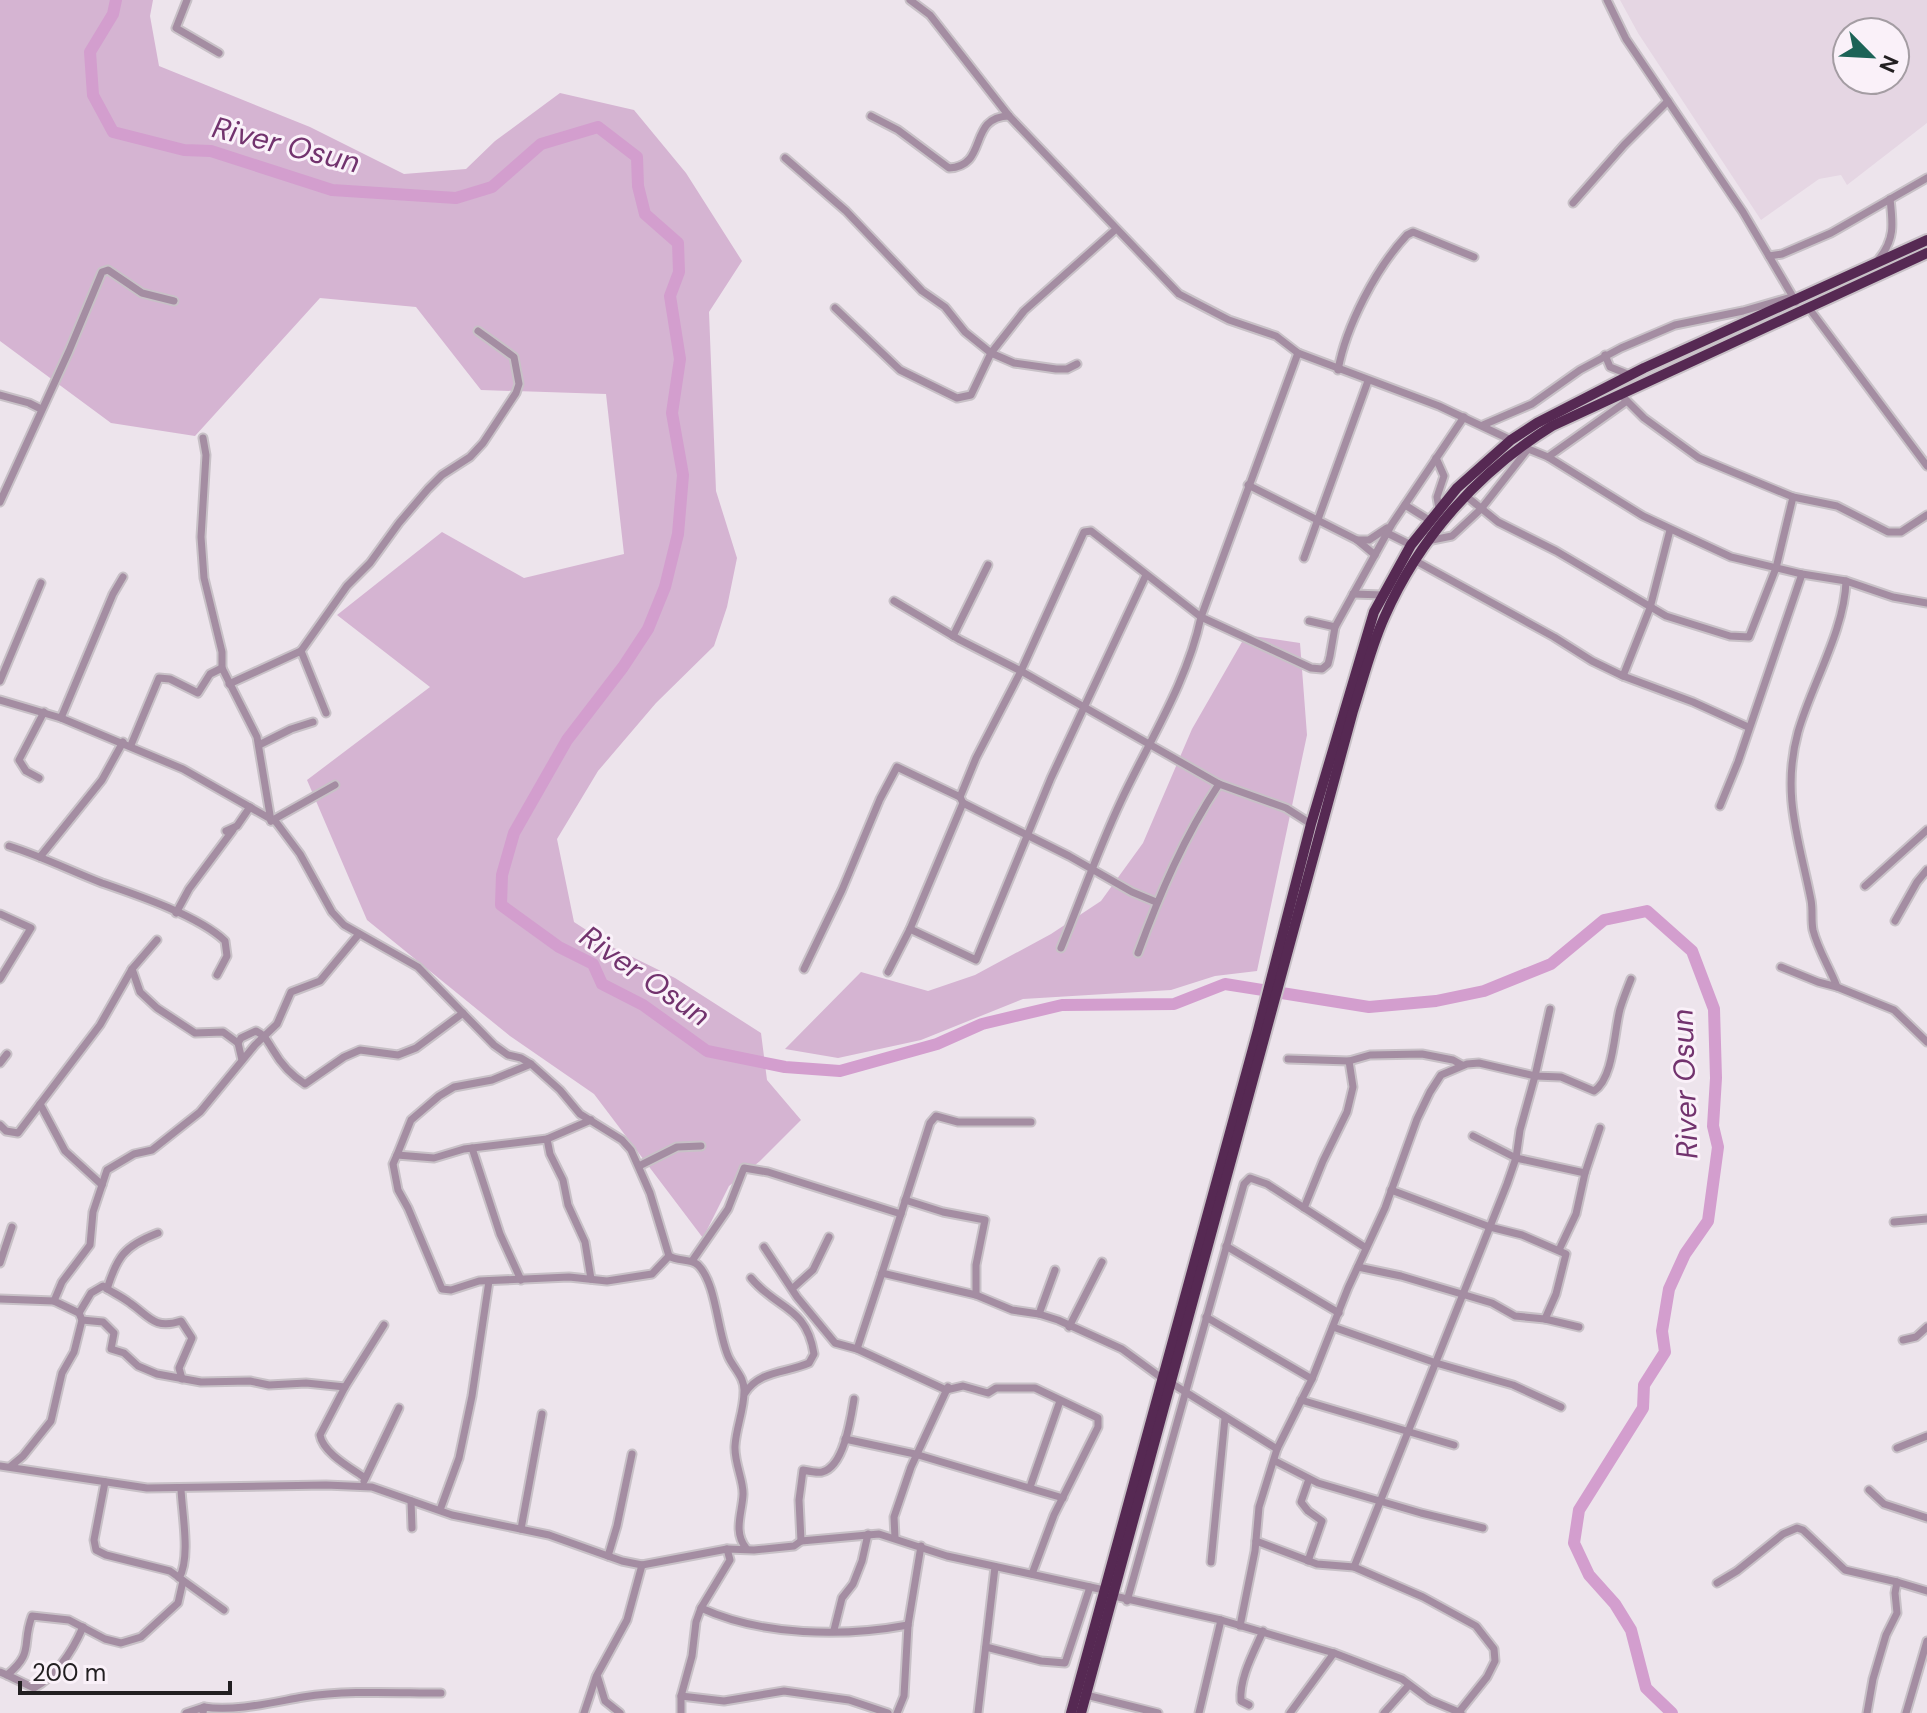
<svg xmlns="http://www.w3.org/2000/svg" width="1927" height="1713" font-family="'DM Sans',sans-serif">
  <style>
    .built { fill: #e5d6e3; fill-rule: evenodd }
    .green { fill: #d5b4d2 }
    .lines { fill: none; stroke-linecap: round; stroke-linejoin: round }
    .river { stroke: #d39ece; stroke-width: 12 }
    .minor-casing { stroke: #c8c1c7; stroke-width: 11 }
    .highway-casing { stroke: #c8c1c7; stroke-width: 14 }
    .minor { stroke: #a48da2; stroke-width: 7 }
    .highway { stroke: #562953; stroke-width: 10 }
    .labels { text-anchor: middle; stroke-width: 6; stroke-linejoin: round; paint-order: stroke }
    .water-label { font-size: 30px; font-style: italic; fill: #72336e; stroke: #faf1f9 }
  </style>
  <rect width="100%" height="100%" fill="#ede4ec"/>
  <path class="built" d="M1620,0H1927V123L1847,185L1841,175L1819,179L1761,220L1638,33ZM1847,32H1895V80H1847Z"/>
  <g class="green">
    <path d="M0,0H153L150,16L159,66L310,127L404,174L466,169L495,141L560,93L634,110L686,173L742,261L709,312L716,491L737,558L727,607L714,646L656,703L598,771L557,839L574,922L614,948L675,978L761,1033L767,1080L801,1120L760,1161L729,1186L703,1238L594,1094L510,1036L367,920L307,780L430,687L337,615L442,532L524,578L624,554L606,394L481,390L416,307L320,298L195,436L111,423L0,341Z"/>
    <path d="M1246,635L1300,643L1307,735L1257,971L1215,976L1171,990L1023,999L921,1040L838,1058L785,1049L861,972L928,991L975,975L1051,934L1101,901L1143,843L1192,729Z"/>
  </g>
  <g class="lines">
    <path class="river" d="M116,0L113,14L90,52L93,95L113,132L184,150L211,151L332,190L456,198L492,187L541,144L598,127L637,157L638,186L645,214L678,243L679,272L670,296L680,359L672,413L683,475L678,534L665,587L648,629L623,667L567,740L514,833L502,875L501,905L559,947L593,964L602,984L643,1005L707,1051L785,1067L840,1071L937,1044L982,1024L1062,1005L1174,1004L1225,984L1369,1007L1436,1001L1484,991L1551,964L1604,920L1647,911L1692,951L1714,1009L1716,1078L1713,1126L1718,1147L1708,1221L1685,1254L1669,1289L1662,1331L1665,1352L1644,1385L1643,1408L1579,1510L1574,1543L1589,1575L1615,1604L1631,1630L1646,1688L1672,1713"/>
    <defs>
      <g id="minor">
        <path d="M187,0L176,28L219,53"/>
        <path d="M910,0L930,15L1009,116L1179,294L1229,320L1276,336L1298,353L1439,406L1511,440"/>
        <path d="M1607,0L1626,39L1743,212L1796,302"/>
        <path d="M871,116L898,130L949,168C989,166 967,117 1009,116"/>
        <path d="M785,158L846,211L922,291L945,307L965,332L991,353L1014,363L1056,369H1067L1077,364"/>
        <path d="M1573,203L1624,145L1668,101"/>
        <path d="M1769,256L1782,254L1831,233L1927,178"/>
        <path d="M1878,260C1895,240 1893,224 1890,199"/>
        <path d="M1808,307L1927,466"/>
        <path d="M835,308L900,370L957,398L971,395L991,353L1024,311L1115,230"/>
        <path d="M1605,355L1610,367L1630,375"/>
        <path d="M1338,370C1346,326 1376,268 1407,235L1413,232L1474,257"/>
        <path d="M0,395L29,403L41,409"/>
        <path d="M1483,425L1532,404L1580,370L1621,348L1675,325L1743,311L1788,298"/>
        <path d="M203,438L206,455L201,537L204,578L222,652V668L257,737L271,821"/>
        <path d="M1521,446L1548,457L1643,516L1731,557L1802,574L1846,581L1893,597L1927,603"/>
        <path d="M1548,457L1627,401"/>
        <path d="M1436,458L1444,476L1437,497L1439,509"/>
        <path d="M1248,485L1357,540L1375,555"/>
        <path d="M1466,496L1498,522L1556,551L1666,616L1730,636L1749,637L1776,568L1793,497L1699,458L1644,418L1621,395"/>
        <path d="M1793,497L1837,506L1888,532H1901L1927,515"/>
        <path d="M0,502L69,351L102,272L108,270L142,293L174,301"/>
        <path d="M1405,505L1429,520"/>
        <path d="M1387,533L1411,545"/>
        <path d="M1357,540H1369L1387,528"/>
        <path d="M1427,541L1452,536L1481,509L1528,449"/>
        <path d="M1304,558L1368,381"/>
        <path d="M1414,560L1554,637L1592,661L1623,676L1650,608L1670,530"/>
        <path d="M1846,581C1845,629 1811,686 1798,732C1781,794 1799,839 1811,900C1813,910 1811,920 1813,930C1818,950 1830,968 1837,987L1894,1010L1927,1042"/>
        <path d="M1353,594L1383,595"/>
        <path d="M894,601L960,640L1021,671L1219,784L1286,808L1311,824"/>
        <path d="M1309,621L1335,627L1392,524L1464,417"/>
        <path d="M953,636L988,565"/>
        <path d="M301,651L347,586L370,563L399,523L428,489L442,475L470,457L483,443L516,393L519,384L514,357L478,331"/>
        <path d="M1623,676L1693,702L1748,727"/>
        <path d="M0,681L41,583"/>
        <path d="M229,684L301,651L326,713"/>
        <path d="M0,700L61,718L183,769L276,822L300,854L332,912L344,925L418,967L494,1045L508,1055L521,1058L531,1064L560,1090L580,1114L622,1140L631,1150L650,1193L669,1256C678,1262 690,1258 698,1265C717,1284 717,1333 729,1358C735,1370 745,1378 744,1392C744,1410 736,1428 735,1446C734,1463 744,1481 743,1495C742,1513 733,1532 746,1548"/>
        <path d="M61,718L113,594L123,577"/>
        <path d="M131,745L159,678L170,679L198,693L210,674L222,668"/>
        <path d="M259,745L291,729L313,722"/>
        <path d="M39,778L26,771L19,760L44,712"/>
        <path d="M963,803L1069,856L1132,892L1156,902"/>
        <path d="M1720,806L1738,762L1802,574"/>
        <path d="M271,821L335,785"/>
        <path d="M226,831L237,826L250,807"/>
        <path d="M9,846C41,856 71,871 102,883C137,895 199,916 225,941L227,956L217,975"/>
        <path d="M40,857L102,780L123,742"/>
        <path d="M1865,886L1927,830"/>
        <path d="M176,913L189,889L233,830"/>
        <path d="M0,914L31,928L0,979"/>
        <path d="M1895,921L1917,882L1927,870"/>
        <path d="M910,929L976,960L1051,778L1146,575"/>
        <path d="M1061,948C1081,899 1098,850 1121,801C1149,741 1187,683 1201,617L1298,353"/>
        <path d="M1138,953C1160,893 1184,837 1219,784"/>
        <path d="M1781,967L1818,982L1837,987"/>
        <path d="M132,969L140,992L157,1008L195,1033L223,1032L238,1043L242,1060"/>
        <path d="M804,969L842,890L880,799L897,767L960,797"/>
        <path d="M888,972L910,929L963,803L960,797L976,758L1021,671L1084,532L1091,531L1201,617L1311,668L1322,669L1328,664L1330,656L1335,627"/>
        <path d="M1550,1009L1535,1076L1561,1077L1594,1091C1614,1078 1614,1031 1620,1009C1623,999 1627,989 1631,979"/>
        <path d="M238,1043L241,1038L256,1031C266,1036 267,1041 273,1050C281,1064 291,1075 305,1084L344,1057L360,1050L398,1055L416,1048L463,1013"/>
        <path d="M1288,1059L1349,1061L1370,1055L1422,1054L1453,1060L1462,1065"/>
        <path d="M0,1063L7,1054"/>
        <path d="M40,1104L65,1151L102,1185"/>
        <path d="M591,1120L547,1139L464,1149L434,1158L397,1155L393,1164L398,1190L408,1208L442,1289L451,1290L479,1281L569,1277L607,1281L652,1274L669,1256"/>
        <path d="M1031,1122H958L936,1116L930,1123L882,1273L976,1295L1012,1310L1039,1314L1058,1320L1122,1349L1163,1379"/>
        <path d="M0,1125L6,1131L18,1133L100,1025L132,969L157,940"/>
        <path d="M1473,1136L1516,1158L1585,1173L1576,1214L1559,1250"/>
        <path d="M547,1139L550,1154L563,1180L568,1205L585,1242L591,1279"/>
        <path d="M472,1148L500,1234L521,1280"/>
        <path d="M397,1155L411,1120L439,1096L454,1087L492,1080L531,1064"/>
        <path d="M639,1166L677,1147L701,1146"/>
        <path d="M1585,1173L1600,1128"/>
        <path d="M1391,1190L1490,1227L1522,1235L1566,1254L1556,1294L1545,1319"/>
        <path d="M905,1200L943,1212L985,1220L976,1265V1295"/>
        <path d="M1304,1208L1323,1161L1347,1112L1353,1087L1349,1061"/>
        <path d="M1894,1222L1927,1219"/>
        <path d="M1226,1246L1339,1313"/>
        <path d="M764,1247L797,1297L835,1343L857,1349L946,1390L963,1386L988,1393L996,1388H1035L1098,1418V1427L1054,1515L1032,1574"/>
        <path d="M692,1261L728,1209L744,1168L768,1172L901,1214"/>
        <path d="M0,1263L12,1227"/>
        <path d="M1358,1267L1401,1276L1492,1303L1515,1316L1545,1319L1579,1327"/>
        <path d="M793,1288L813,1270L829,1237"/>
        <path d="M107,1289C117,1257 124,1246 158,1233"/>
        <path d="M0,1299L54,1301"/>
        <path d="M79,1313L91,1293L103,1286C111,1292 121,1296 130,1303C149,1316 154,1330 181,1321L192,1338L179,1368L182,1379"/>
        <path d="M1039,1314L1055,1270"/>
        <path d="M1206,1317L1312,1379"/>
        <path d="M1069,1327L1102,1262"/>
        <path d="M1333,1327L1436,1363L1513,1385L1561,1407"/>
        <path d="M1903,1340L1916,1337L1927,1327"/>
        <path d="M857,1349L882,1273"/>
        <path d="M1171,1383L1277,1449"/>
        <path d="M345,1387L306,1383L269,1385L250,1381L201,1382L157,1374L138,1366L124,1353L111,1349L114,1333L103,1322L82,1320L79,1313L54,1301L62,1282L90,1245L93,1212L107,1170L134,1154L152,1150L200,1112L255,1045L277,1024L291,992L320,981L359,934"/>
        <path d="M745,1393C760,1370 787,1373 809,1363L814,1354C806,1305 777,1310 751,1278"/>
        <path d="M1301,1400L1454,1445"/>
        <path d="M845,1439L915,1454L1063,1498"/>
        <path d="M1897,1448L1927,1436"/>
        <path d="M1275,1461L1318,1483L1421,1513L1483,1528"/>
        <path d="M0,1466L147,1488L326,1485L372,1487L452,1515L549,1535L622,1561L642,1565L727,1549L754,1550L794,1546L801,1541L879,1534L947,1556L1104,1590"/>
        <path d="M11,1466L23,1456L51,1421L62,1373L74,1352L82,1320"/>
        <path d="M365,1478C351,1468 323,1453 320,1435L345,1387L384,1325"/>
        <path d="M364,1481L399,1408"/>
        <path d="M105,1482L94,1540L96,1550L106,1555L170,1571L224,1610"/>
        <path d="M1030,1487L1060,1401"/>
        <path d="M1869,1490L1884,1504L1927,1518"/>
        <path d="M411,1501L412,1528"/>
        <path d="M440,1510L459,1458L472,1396L489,1281"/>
        <path d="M521,1529L542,1414"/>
        <path d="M895,1538L894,1517L911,1467L948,1387"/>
        <path d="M801,1541L799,1500L803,1470C808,1471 817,1473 822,1472C844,1467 851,1418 854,1399"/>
        <path d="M1256,1541L1317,1564L1354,1567L1423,1597L1476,1626L1494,1649L1495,1661L1487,1677L1459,1712"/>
        <path d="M608,1556L617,1526L632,1454"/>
        <path d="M1308,1561L1322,1521L1308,1511L1301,1502L1309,1479"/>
        <path d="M1211,1562L1225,1418"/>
        <path d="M179,1578C191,1558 182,1513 181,1489"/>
        <path d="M1717,1583L1737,1571L1783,1534L1797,1528L1803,1530L1845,1570L1897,1582"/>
        <path d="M1114,1596L1221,1620L1334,1653L1402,1679L1430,1700L1461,1713"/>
        <path d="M1127,1601L1244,1184L1250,1178L1267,1184L1366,1248"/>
        <path d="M701,1608C762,1636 843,1637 908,1625"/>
        <path d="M1240,1626L1255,1551L1259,1507L1277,1449L1312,1379L1348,1288L1385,1208L1417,1119L1430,1092L1441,1075L1467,1064L1479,1063L1535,1076L1520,1130L1516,1158L1507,1184L1354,1567"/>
        <path d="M834,1630L842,1598L853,1584L862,1561L868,1534"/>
        <path d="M986,1647L1041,1661L1065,1663L1090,1587"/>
        <path d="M0,1672L7,1675C35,1652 21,1645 32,1616L69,1620L105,1639L121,1643L141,1637L178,1603L183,1581"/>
        <path d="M7,1675L34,1688C57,1675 73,1650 83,1627"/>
        <path d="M1086,1695L1158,1713"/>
        <path d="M681,1696L724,1701L784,1691L849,1700L888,1713"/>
        <path d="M1249,1705L1241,1701C1239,1678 1254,1652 1263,1631"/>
        <path d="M186,1713L204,1707"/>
        <path d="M203,1713L204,1707C234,1712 274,1702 303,1697C348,1690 396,1693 441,1693"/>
        <path d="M584,1713L596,1677"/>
        <path d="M620,1713L605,1701L597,1675L627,1620L642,1565"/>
        <path d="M681,1713V1696L692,1656L696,1622L701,1608L730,1560L727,1549"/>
        <path d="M897,1713L904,1696L908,1625L921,1546"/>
        <path d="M978,1713L995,1567"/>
        <path d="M1199,1713L1221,1620"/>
        <path d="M1290,1713L1334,1653"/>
        <path d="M1384,1713L1409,1685"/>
        <path d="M1867,1713L1873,1679L1886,1635L1897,1613L1895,1593L1897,1582L1927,1591"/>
        <path d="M1906,1713L1927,1641"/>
      </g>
      <g id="highway">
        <path d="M1071,1713L1258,1030L1311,824L1374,612L1411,545L1457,488L1511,440L1537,423L1644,368L1927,240"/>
        <path d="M1081,1713L1353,711C1363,680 1371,647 1384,618C1419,538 1478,472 1552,426L1927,253"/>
      </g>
    </defs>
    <use href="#minor" class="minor-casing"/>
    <use href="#highway" class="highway-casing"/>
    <use href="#minor" class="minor"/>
    <use href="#highway" class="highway"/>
  </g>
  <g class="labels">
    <g class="water-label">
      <text transform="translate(286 145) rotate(14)" y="10">River Osun</text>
      <text transform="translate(645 976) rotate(35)" y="10">River Osun</text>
      <text transform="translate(1685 1084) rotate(-92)" y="10">River Osun</text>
    </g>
  </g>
  <g transform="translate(1871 56) rotate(114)"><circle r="38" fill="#faf1f9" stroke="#a49da3" stroke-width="2"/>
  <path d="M0-6L14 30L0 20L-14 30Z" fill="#1c6357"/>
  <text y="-12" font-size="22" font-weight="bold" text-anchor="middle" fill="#221f21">N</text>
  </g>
  <path d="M20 1681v12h210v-12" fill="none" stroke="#221f21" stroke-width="4"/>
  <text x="32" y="1681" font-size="24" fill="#221f21" stroke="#faf1f9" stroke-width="6" paint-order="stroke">200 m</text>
</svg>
